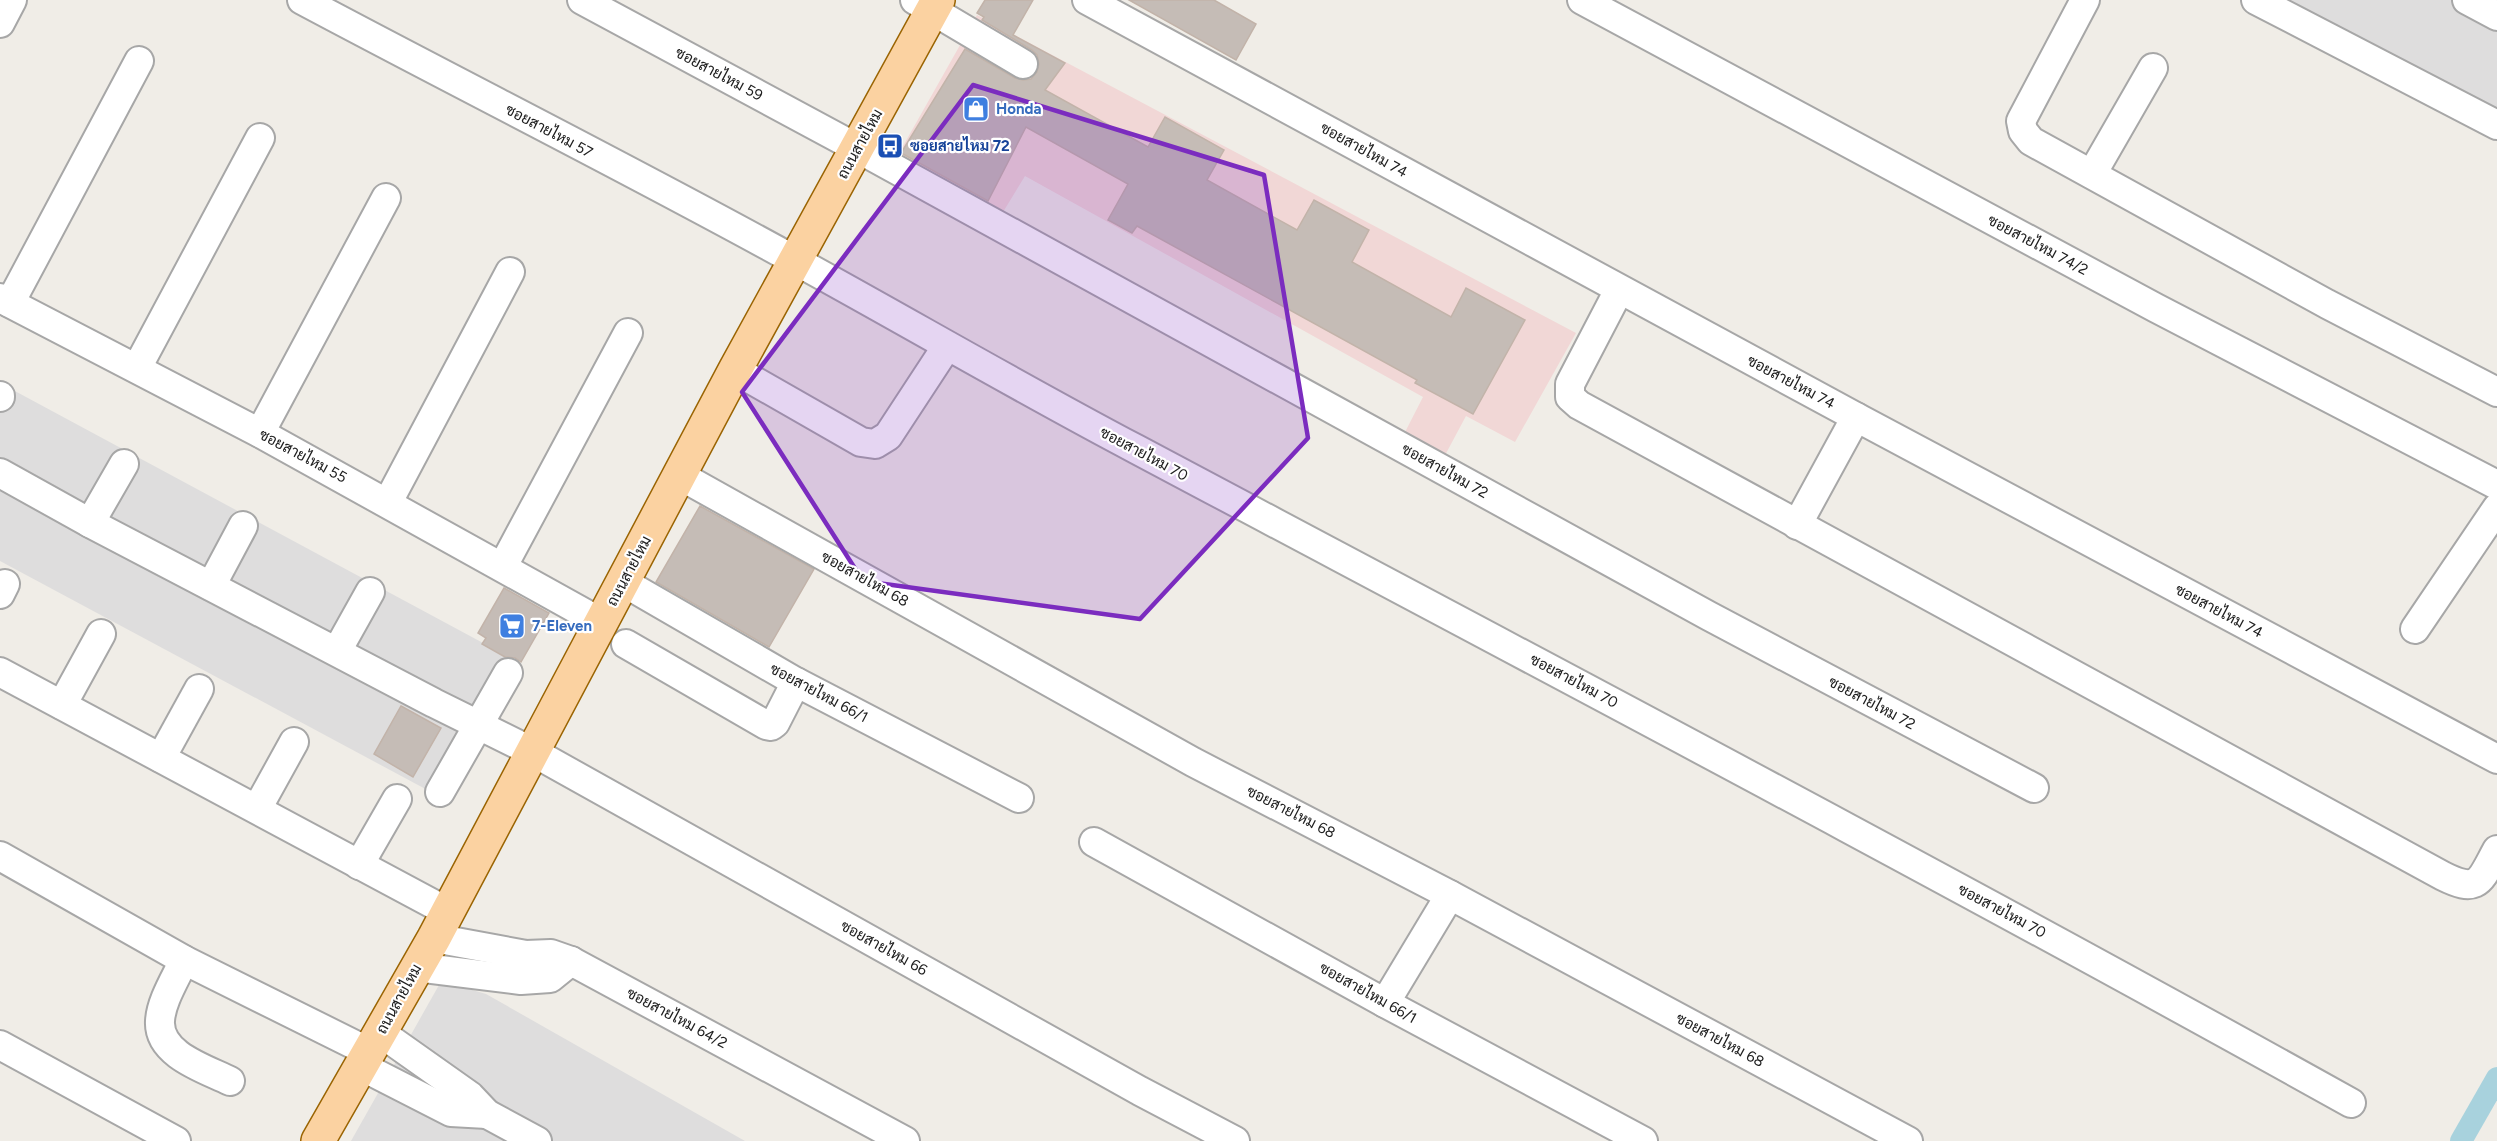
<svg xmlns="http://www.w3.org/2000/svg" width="2497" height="1141" font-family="Figtree,Sarabun,sans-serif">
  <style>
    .residential { fill: #dedddd }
    .commercial { fill: #f1d7d6 }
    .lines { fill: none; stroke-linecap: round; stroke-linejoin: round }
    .canal { stroke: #a8d2dd; stroke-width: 22 }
    .building { fill: #c5bcb6; stroke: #c2b3a9; stroke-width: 1.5 }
    .minor-casing { stroke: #a7a7a7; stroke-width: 32 }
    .major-casing { stroke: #9a6402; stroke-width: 36 }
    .minor { stroke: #fff; stroke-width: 28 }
    .major { stroke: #fbd2a1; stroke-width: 33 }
    .marked { fill: #7b2cbf; fill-opacity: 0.2; stroke: #7b2cbf; stroke-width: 4.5; stroke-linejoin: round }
    .labels { text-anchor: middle; stroke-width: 4.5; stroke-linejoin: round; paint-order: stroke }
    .street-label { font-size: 15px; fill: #202020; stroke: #fff }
    .shop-label { font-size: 15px; font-weight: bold; fill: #366cbe; stroke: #fff; text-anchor: start }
    .transit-label { font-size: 15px; font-weight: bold; fill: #164399; stroke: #fff; text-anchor: start }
  </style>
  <rect width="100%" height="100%" fill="#f0ede7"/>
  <g class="residential">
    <path d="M2290,0H2497V111Z"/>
    <path d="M0,383L522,664L446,800L0,561Z"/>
    <path d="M439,985H455L486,994L745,1141H351Z"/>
  </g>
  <path class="commercial" d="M977,15L1576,333L1515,442L1466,416L1443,459L1402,438L1423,397L1025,176L1000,217L894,162Z"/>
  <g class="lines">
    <path class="canal" d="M2461,1141L2497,1078"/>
  </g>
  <g class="building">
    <path d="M985,0H1033L1013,35L1065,63L1045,90L1148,147L1165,117L1224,150L1207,180L1297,230L1314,200L1369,230L1352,262L1451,317L1466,288L1525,320L1473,414L1415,383L1417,380L1137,226L1132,233L1108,220L1128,184L1026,127L988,201L901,153L965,49L1015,78L1023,80L1031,79L1037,72L1039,64L1037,55L1032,50L982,20L984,17L977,13Z"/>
    <path d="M1129,0H1214L1256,24L1236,60Z"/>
    <path d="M700,506L814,569L769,647L656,582Z"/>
    <path d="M504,588L549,613L521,662L515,658L505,657L482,644L486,638L478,633Z"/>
    <path d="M401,706L441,728L413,777L374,754Z"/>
  </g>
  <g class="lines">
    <defs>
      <g id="minor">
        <path d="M302,0C467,88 635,172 798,262C911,324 1022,389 1136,449C1542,665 1949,879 2351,1103"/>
        <path d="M582,0L857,148L1709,616L2034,788"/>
        <path d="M915,0L1023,64"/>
        <path d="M1087,0L1856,417L2497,759"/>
        <path d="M1582,0L2156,308L2497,485"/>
        <path d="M2085,0L2021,121L2023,131L2031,141L2327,304L2497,392"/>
        <path d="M2256,0L2497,125"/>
        <path d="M2467,0L2497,16"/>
        <path d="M0,23L12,0"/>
        <path d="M2092,174L2153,68"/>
        <path d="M1619,290L1570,384V397L1579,405L2443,876C2479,894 2480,881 2497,850"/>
        <path d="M0,298L260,433L602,623"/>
        <path d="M10,303L139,61"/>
        <path d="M137,368L260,138"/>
        <path d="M735,370L861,442L875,444L888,436L947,346"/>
        <path d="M0,397V396"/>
        <path d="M260,433L386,198"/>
        <path d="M0,473L90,523L434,703L533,752L1140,1091L1235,1141"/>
        <path d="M679,475L1193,762L1450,895L1908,1141"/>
        <path d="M388,502L510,272"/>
        <path d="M90,523L124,464"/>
        <path d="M1797,525L1856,417"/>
        <path d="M503,566L628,333"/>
        <path d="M623,582L796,682L1019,798"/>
        <path d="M211,586L243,526"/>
        <path d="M0,594L5,584"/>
        <path d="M2415,629L2497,508"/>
        <path d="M626,644L766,725L771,726L775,723L796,682"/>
        <path d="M337,651L370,592"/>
        <path d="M0,672L448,912"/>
        <path d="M62,705L101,634"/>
        <path d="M161,758L199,689"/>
        <path d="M440,792L508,673"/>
        <path d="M257,809L294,742"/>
        <path d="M1094,842L1385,1003L1643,1141"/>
        <path d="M0,856L184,960L369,1052"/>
        <path d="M359,865L397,799"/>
        <path d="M434,938L526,955L551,954L571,961L905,1141"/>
        <path d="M184,960C176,978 161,1001 160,1021C158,1055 206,1069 230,1081"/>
        <path d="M416,967L521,980L550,978L571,961"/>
        <path d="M1385,1003L1450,895"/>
        <path d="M381,1033L470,1096L487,1114L537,1141"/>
        <path d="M0,1045L176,1141"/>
        <path d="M361,1066L451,1112L487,1114"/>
      </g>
      <path id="major" d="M318,1141L434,938L735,370L938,0"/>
    </defs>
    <use href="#minor" class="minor-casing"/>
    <use href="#major" class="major-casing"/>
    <use href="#minor" class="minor"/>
    <use href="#major" class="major"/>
  </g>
  <path class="marked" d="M973,85L1264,175L1308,438L1140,619L863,581L742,392Z"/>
  <defs>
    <symbol id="shop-square" viewBox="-11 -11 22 22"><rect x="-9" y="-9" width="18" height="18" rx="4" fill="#3f7fe0" stroke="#fff"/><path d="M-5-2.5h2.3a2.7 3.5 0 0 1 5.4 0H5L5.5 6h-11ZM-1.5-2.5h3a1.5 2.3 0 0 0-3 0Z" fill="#fff"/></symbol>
    <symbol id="bus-square" viewBox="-11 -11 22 22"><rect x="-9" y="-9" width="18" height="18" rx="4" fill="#1a4fb4" stroke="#fff"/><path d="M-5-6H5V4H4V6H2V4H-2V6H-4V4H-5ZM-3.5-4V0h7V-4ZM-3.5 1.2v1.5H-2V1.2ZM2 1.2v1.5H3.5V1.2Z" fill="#fff"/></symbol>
    <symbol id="supermarket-square" viewBox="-11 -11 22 22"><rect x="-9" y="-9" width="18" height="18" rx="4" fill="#3f7fe0" stroke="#fff"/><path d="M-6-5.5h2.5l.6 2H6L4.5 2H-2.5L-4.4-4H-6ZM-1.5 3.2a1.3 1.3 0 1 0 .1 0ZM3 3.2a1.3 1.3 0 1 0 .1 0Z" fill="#fff"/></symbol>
  </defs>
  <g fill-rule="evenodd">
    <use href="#shop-square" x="961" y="94" width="30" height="30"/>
    <use href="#bus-square" x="875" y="131" width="30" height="30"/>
    <use href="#supermarket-square" x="497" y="611" width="30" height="30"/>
  </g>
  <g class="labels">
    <g class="street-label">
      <text transform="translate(719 74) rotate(28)" y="5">ซอยสายไหม 59</text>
      <text transform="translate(549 131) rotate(28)" y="5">ซอยสายไหม 57</text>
      <text transform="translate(860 144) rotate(-61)" y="5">ถนนสายไหม</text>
      <text transform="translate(1364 150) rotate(29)" y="5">ซอยสายไหม 74</text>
      <text transform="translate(2038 245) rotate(28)" y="5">ซอยสายไหม 74/2</text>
      <text transform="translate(1791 382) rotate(28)" y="5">ซอยสายไหม 74</text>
      <text transform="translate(1144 454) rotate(28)" y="5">ซอยสายไหม 70</text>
      <text transform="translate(303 456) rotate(28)" y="5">ซอยสายไหม 55</text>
      <text transform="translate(1445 471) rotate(29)" y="5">ซอยสายไหม 72</text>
      <text transform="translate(629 571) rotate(-62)" y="5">ถนนสายไหม</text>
      <text transform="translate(865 579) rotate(29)" y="5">ซอยสายไหม 68</text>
      <text transform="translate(2219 611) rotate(28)" y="5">ซอยสายไหม 74</text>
      <text transform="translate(1574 681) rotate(28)" y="5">ซอยสายไหม 70</text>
      <text transform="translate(819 693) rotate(28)" y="5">ซอยสายไหม 66/1</text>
      <text transform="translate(1872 703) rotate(28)" y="5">ซอยสายไหม 72</text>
      <text transform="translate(1291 812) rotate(27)" y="5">ซอยสายไหม 68</text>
      <text transform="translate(2002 911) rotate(28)" y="5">ซอยสายไหม 70</text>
      <text transform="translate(884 948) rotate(29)" y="5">ซอยสายไหม 66</text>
      <text transform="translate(1368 993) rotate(29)" y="5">ซอยสายไหม 66/1</text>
      <text transform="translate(399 999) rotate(-61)" y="5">ถนนสายไหม</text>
      <text transform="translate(677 1018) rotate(28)" y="5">ซอยสายไหม 64/2</text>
      <text transform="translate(1720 1040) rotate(28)" y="5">ซอยสายไหม 68</text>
    </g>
    <g class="shop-label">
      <text x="996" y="114">Honda</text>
      <text x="532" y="631">7-Eleven</text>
    </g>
    <g class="transit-label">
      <text x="910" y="151">ซอยสายไหม 72</text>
    </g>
  </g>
</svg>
